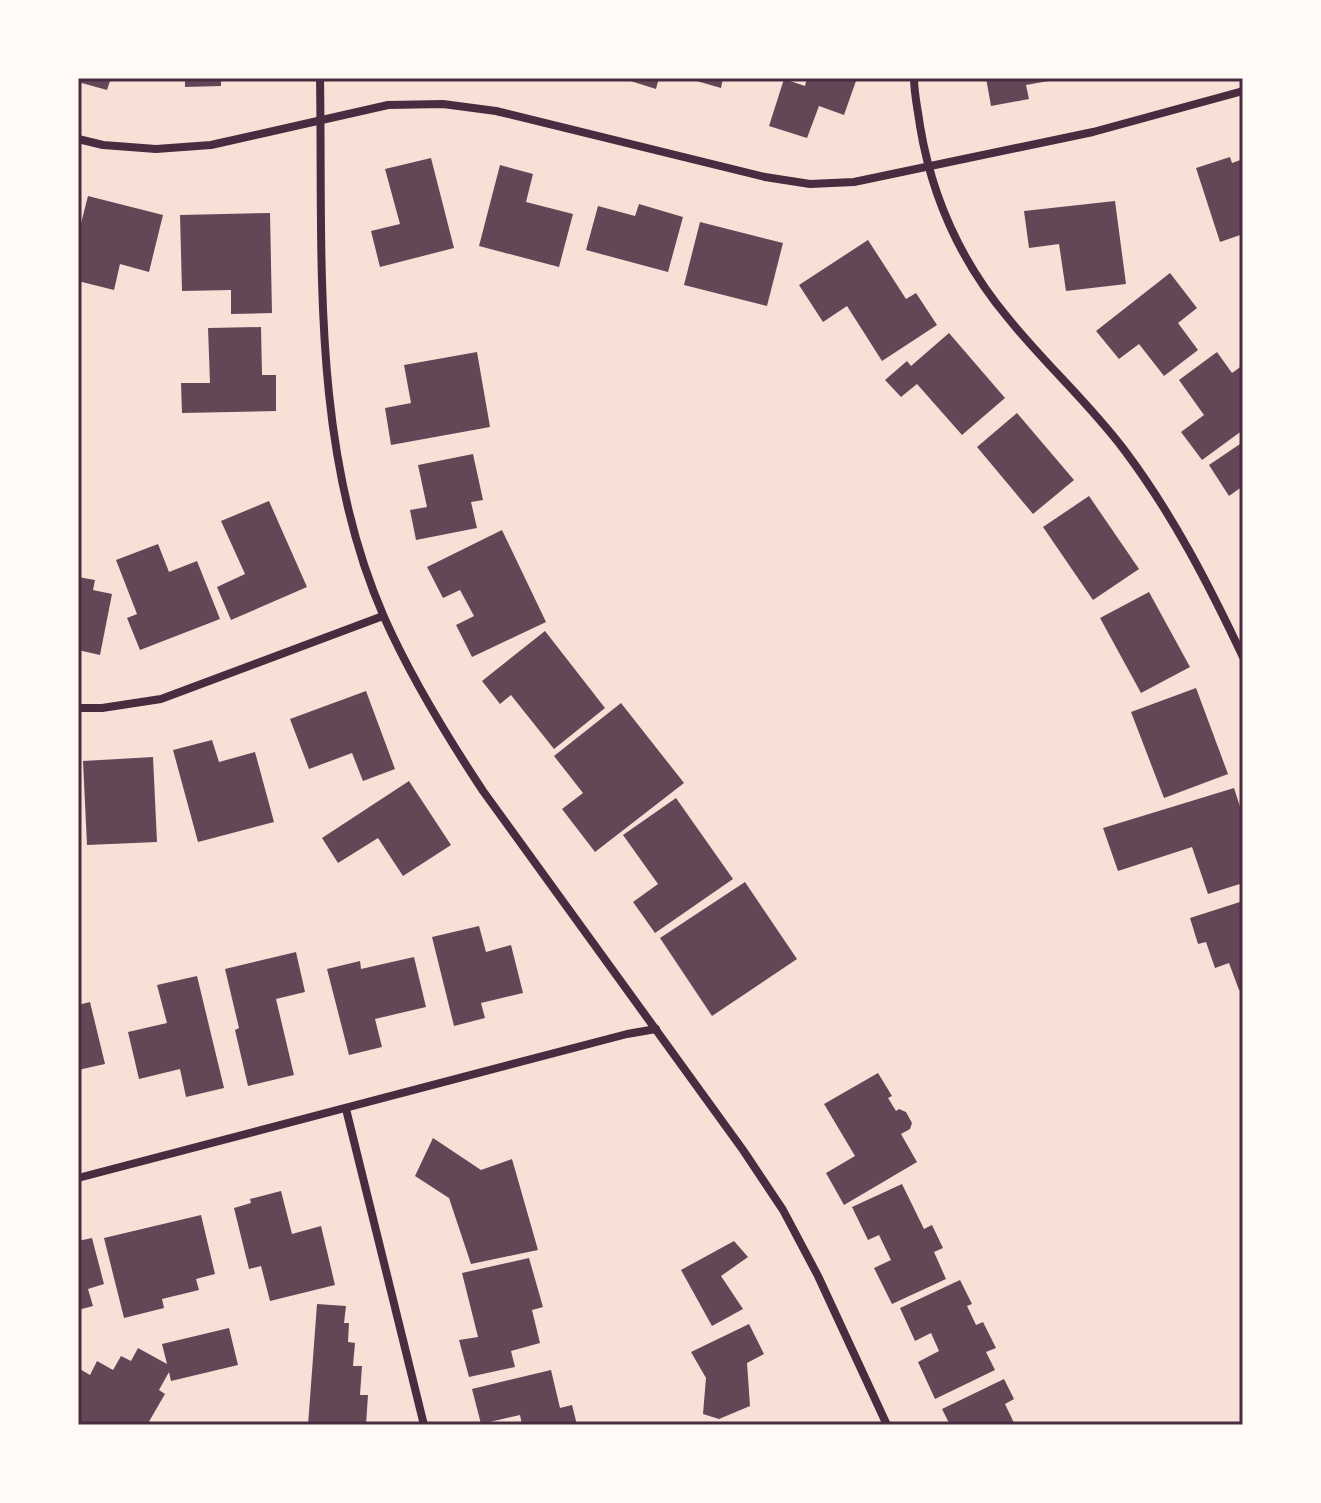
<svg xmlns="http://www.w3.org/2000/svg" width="1321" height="1503" font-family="Overpass,sans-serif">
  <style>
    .building { fill: #644757 }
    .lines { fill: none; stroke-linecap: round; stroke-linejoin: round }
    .minor { stroke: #4a2c40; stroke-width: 8 }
    .neatline { fill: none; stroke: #4a2c40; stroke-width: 3 }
  </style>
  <rect width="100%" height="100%" fill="#f7e1d7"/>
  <g class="building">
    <path d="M78,78H111L107,90L78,82Z"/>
    <path d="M185,78H221V86L185,87Z"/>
    <path d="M621,78H659L656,89Z"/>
    <path d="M686,78H723L721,88Z"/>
    <path d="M807,78H857L844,115L819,106L807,138L769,126L784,79L805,86Z"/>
    <path d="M986,78H1054V80L1026,85L1029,99L991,106Z"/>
    <path d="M1230,157L1232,163L1243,159V234L1220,242L1196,168Z"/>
    <path d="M431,158L454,248L380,267L371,231L400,224L385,169Z"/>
    <path d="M500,165L533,174L526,202L573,214L559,267L479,246Z"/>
    <path d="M88,196L163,215L149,272L120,264L114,290L78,281V235Z"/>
    <path d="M1115,201L1126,284L1066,291L1059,244L1029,248L1024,211Z"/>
    <path d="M639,204L683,217L668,272L586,250L598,206L635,216Z"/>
    <path d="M270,213L272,313L231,314V290L182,291L180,215Z"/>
    <path d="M700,222L783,243L767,306L684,285Z"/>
    <path d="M868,240L906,299L916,293L937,325L882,361L847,306L823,322L799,285Z"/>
    <path d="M1170,273L1197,308L1178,323L1198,350L1164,376L1139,344L1119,359L1096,331Z"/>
    <path d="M261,327L262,375H276V411L182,413L181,383H210L208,328Z"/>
    <path d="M949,333L1005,398L962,435L917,384L901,397L885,380L907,361L911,366Z"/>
    <path d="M477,352L490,427L391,445L385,408L411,403L404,365Z"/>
    <path d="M1217,352L1232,373L1243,365V430L1202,460L1181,432L1204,415L1179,380Z"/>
    <path d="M1017,413L1074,480L1033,514L977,447Z"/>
    <path d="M1243,442V486L1229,496L1209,465Z"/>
    <path d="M473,454L483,500L471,502L477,528L416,540L410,510L427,507L418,465Z"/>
    <path d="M1089,496L1139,569L1093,600L1043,527Z"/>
    <path d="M269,501L307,587L231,620L217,587L245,574L221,521Z"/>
    <path d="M502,530L546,622L472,657L456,625L474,616L460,590L443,598L427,567Z"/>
    <path d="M158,544L169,572L197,561L220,619L140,650L127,618L137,614L116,560Z"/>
    <path d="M78,577L95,580L93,590L112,594L100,655L78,650Z"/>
    <path d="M1149,592L1190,667L1141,693L1100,618Z"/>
    <path d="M545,631L605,708L554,749L511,695L500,704L482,681Z"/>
    <path d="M1196,688L1228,774L1164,798L1131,712Z"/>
    <path d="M366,691L395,769L363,781L352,753L309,769L290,719Z"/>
    <path d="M621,703L684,783L595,852L562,809L583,793L554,756Z"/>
    <path d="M212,740L219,762L255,752L274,822L198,842L173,750Z"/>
    <path d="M153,757L157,842L87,845L83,761Z"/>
    <path d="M409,781L451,845L403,876L378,838L338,863L322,838Z"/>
    <path d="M1234,788L1243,816V883L1208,894L1192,847L1118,871L1103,828Z"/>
    <path d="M676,798L733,879L655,933L633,902L658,884L623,835Z"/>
    <path d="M745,882L797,959L712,1016L660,938Z"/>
    <path d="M1243,901V989L1239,990L1229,963L1215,968L1206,942L1198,944L1190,918Z"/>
    <path d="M479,926L486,952L511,945L523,993L481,1003L485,1018L454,1026L432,937Z"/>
    <path d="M296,952L305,992L276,999L294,1075L248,1086L235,1030L239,1028L225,969Z"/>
    <path d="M414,957L426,1007L375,1019L382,1047L349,1055L327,969L360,961L361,969Z"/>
    <path d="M197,976L224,1088L186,1097L180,1069L139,1079L128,1032L167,1023L157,985Z"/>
    <path d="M90,1002L105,1064L78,1070V1005Z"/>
    <path d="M878,1073L892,1096L888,1098L896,1111L899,1109L906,1112L912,1123L910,1129L901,1134L917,1162L844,1205L826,1173L855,1156L824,1104Z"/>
    <path d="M433,1138L481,1170L512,1159L538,1250L471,1264L449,1198L415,1176Z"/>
    <path d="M902,1184L924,1229L932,1225L943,1248L934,1252L946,1279L892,1304L874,1268L891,1260L879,1235L868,1240L852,1207Z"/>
    <path d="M281,1191L292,1234L321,1226L335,1285L270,1301L261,1266L249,1269L234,1208L251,1203L250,1199Z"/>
    <path d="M201,1215L215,1274L196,1279L199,1290L162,1299L164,1308L124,1318L104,1238Z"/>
    <path d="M92,1238L104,1284L88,1289L93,1306L78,1310V1241Z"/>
    <path d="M734,1241L748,1257L721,1276L743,1309L712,1326L681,1270Z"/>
    <path d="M529,1258L543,1307L532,1310L540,1343L511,1351L515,1367L469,1377L459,1340L478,1337L462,1273Z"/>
    <path d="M960,1280L972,1304L967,1306L976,1325L983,1322L996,1348L986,1352L995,1370L935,1399L918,1362L939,1351L931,1333L915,1341L900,1308Z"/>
    <path d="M317,1304L346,1306L344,1323H349L348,1342L355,1343L353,1366H362L360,1395H368L366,1425H308Z"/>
    <path d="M749,1324L764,1354L747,1363L750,1406L719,1419L703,1414L706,1378L691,1352Z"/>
    <path d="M229,1328L238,1365L171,1381L169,1372L159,1390L165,1394L147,1425H78V1368L90,1375L97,1361L113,1370L121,1356L131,1361L138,1348L167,1364L162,1344Z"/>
    <path d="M551,1370L560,1408L572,1405L577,1425H522L520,1415L481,1424L472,1389Z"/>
    <path d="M1004,1379L1014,1399L1005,1404L1015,1425H950L942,1409Z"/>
  </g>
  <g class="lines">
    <g class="minor">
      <path d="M320,78C323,259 310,448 384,617C411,678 446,735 483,791L743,1150L783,1210L818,1276L887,1425"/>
      <path d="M914,78C914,94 918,110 920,126C932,198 961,262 1008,318C1045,364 1089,403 1125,451C1173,515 1209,585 1243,657"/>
      <path d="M78,139L103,145L156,149L211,145L388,105L443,104L496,111L765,177L810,184L854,182L1093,132L1243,91"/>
      <path d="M78,708H102L161,699L383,616"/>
      <path d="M346,1109L424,1425"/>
      <path d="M78,1178L627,1034L656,1029"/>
    </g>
  </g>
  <rect width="1321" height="1503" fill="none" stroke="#fffaf5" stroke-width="160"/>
  <rect x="80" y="80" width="1161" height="1343" class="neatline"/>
</svg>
